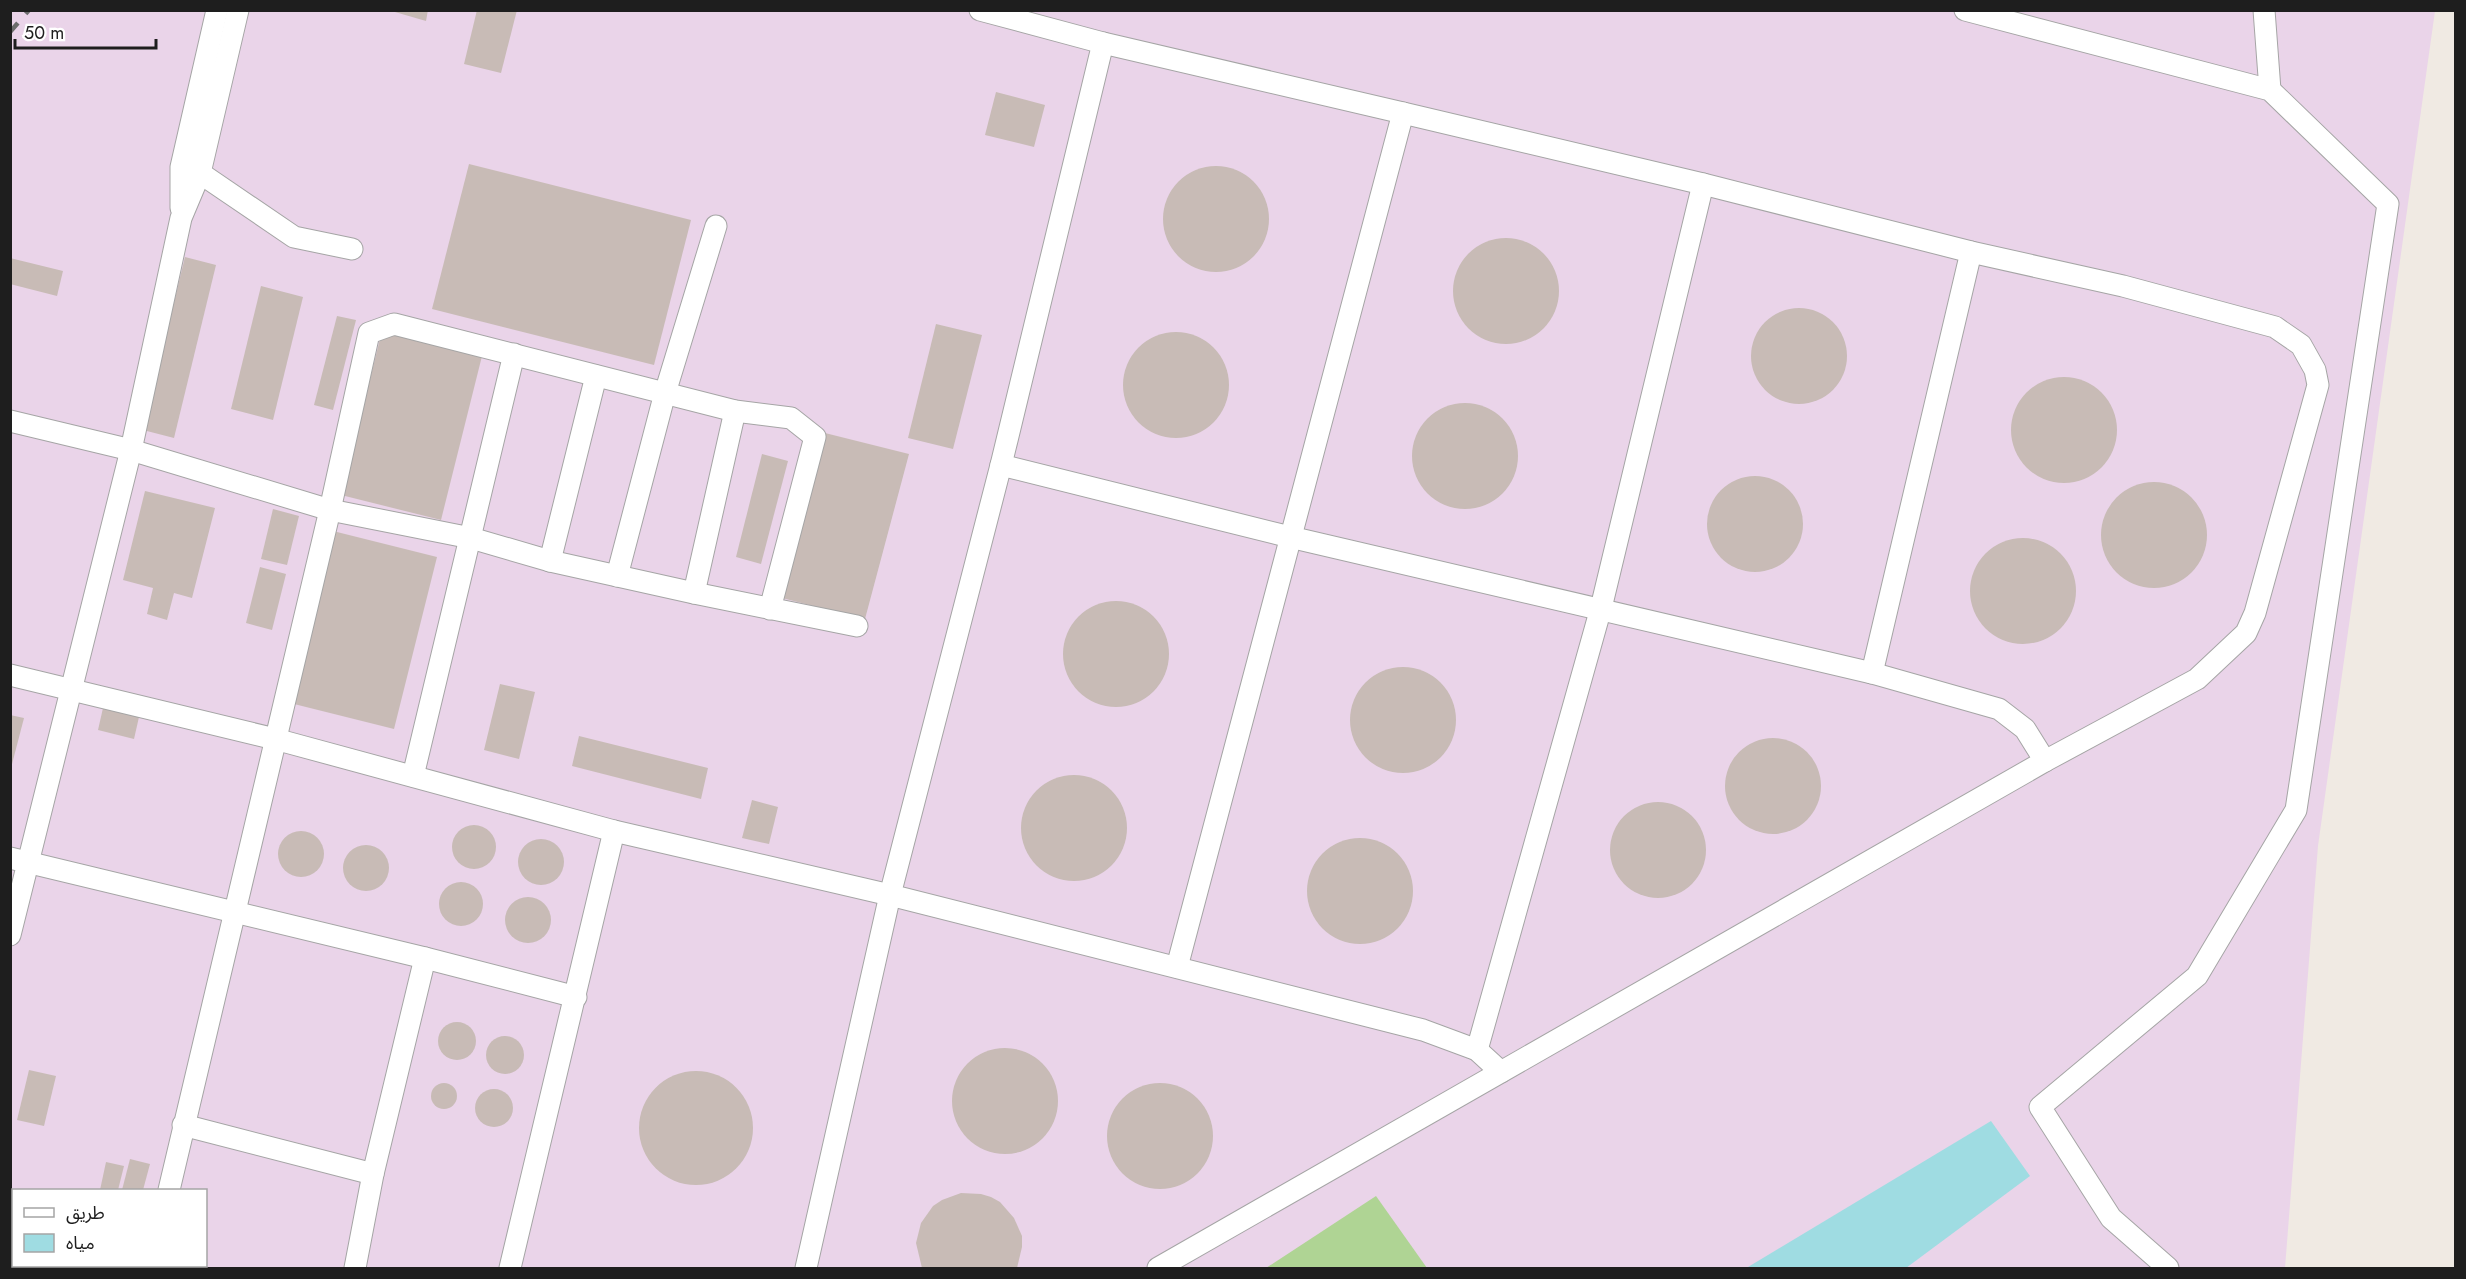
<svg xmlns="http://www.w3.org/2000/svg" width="2466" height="1279" font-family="Jost,'Noto Sans Arabic',sans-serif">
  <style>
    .industrial { fill: #ead4e9; fill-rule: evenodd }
    .forest { fill: #afd494 }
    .water { fill: #9fdce2 }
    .building { fill: #c8bbb6 }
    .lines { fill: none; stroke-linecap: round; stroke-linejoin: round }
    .minor-casing { stroke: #a5a5a5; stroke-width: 23 }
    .minor { stroke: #fff; stroke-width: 21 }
    .rail { stroke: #6c6c6c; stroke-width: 4.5; stroke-dasharray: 12 12; stroke-linecap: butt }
  </style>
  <rect width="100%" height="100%" fill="#f0eae3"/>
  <path class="industrial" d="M10,11H2435L2318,846L2285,1268H11ZM14,1190H206V1266H14Z"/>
  <path class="forest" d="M1376,1196L1427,1268H1266Z"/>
  <path class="water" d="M1991,1121L2030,1176L1906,1268L1748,1267Z"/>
  <g class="building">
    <path d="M388,10H428L426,21Z"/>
    <path d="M477,10H517L501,73L464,64Z"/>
    <path d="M996,92L1045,105L1034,147L985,135Z"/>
    <path d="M469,164L691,220L654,365L432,309Z"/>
    <circle cx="1216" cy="219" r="53"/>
    <circle cx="1506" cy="291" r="53"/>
    <path d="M185,257L216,265L174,438L143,430Z"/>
    <path d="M10,258L63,271L57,296L10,284Z"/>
    <path d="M261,286L303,297L273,420L231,409Z"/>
    <circle cx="1799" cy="356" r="48"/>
    <path d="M337,316L356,320L333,410L314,405Z"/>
    <path d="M936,324L982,335L953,449L908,438Z"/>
    <path d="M382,331L482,356L441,520L341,495Z"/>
    <circle cx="1176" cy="385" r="53"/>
    <circle cx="2064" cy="430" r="53"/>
    <circle cx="1465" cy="456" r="53"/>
    <path d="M821,432L909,454L865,619L778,597Z"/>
    <path d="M762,454L788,461L761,564L736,557Z"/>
    <circle cx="1755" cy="524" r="48"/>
    <circle cx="2154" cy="535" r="53"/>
    <path d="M145,491L215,508L192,598L174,593L167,620L147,614L153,588L123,580Z"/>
    <path d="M273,509L299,516L287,565L261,559Z"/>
    <path d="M333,531L437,557L394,729L290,703Z"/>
    <circle cx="2023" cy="591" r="53"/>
    <path d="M260,567L286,574L272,630L246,623Z"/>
    <circle cx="1116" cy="654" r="53"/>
    <circle cx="1403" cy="720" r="53"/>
    <path d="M500,684L535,692L519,759L484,750Z"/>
    <path d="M103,708L139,717L134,739L98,730Z"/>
    <path d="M10,715L24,718L11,768H10Z"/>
    <path d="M579,736L708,768L701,799L572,766Z"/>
    <circle cx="1773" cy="786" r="48"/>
    <circle cx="1074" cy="828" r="53"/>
    <path d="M752,800L778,807L769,844L742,838Z"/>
    <circle cx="1658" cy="850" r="48"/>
    <circle cx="474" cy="847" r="22"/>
    <circle cx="301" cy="854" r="23"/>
    <circle cx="1360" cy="891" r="53"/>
    <circle cx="541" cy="862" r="23"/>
    <circle cx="366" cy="868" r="23"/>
    <circle cx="461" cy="904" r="22"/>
    <circle cx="528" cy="920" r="23"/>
    <circle cx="457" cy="1041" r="19"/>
    <circle cx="505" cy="1055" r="19"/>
    <circle cx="1005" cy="1101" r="53"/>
    <path d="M29,1070L56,1076L44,1126L17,1120Z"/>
    <circle cx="696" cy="1128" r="57"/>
    <circle cx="444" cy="1096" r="13"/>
    <circle cx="1160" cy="1136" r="53"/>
    <circle cx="494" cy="1108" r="19"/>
    <path d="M130,1159L150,1164L143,1190H122Z"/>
    <path d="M106,1162L124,1166L118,1190H100Z"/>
    <path d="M961,1193L981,1194L991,1197L1000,1202L1014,1218L1022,1236V1247L1017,1268H922L916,1243L921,1223L933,1206L942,1200Z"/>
  </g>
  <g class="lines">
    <defs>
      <g id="minor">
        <path d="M980,10L1103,43L1403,113L1703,184L1971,252L2123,286L2275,327L2301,345L2315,370L2318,385L2255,613L2246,633L2197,679L2045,761L1158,1268"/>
        <path d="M1965,10L2270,90L2388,204L2296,810L2197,976L2040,1107L2111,1218L2168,1268"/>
        <path d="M2264,10L2270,90"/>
        <path d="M188,170L200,173L294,237L352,249"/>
        <path d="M181,208V167L217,10"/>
        <path d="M10,421L131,450L330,510L471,538L550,561L694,593L857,626"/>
        <path d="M1001,465L1290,537L1872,673L1999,709L2025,729L2045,761"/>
        <path d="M550,561L596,376"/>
        <path d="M617,576L665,393L716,226"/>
        <path d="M694,593L735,411"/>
        <path d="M1872,673L1971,252"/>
        <path d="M10,675L275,739L614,831L890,895L1423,1030L1477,1050L1501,1072"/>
        <path d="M413,776L514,354"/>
        <path d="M10,858L425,958L576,997"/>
        <path d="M10,935L131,450L181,218L200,173L238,10"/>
        <path d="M1177,967L1403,113"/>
        <path d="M1477,1050L1601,608L1703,184"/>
        <path d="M183,1125L373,1174"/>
        <path d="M169,1190L330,510L369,333L394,324L735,411L791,418L815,437L770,609"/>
        <path d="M152,1268L153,1266"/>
        <path d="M355,1268L373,1174L425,958"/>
        <path d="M510,1268L614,831"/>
        <path d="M806,1268L890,895L1001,465L1103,43"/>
      </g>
    </defs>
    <use href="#minor" class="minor-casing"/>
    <use href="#minor" class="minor"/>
    <path class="rail" d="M10,32L29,10"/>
  </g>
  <rect width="2466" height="1279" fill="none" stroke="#1e1e1e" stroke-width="24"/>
  <rect x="12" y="1189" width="195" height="78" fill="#ffffff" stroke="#a5a5a5" stroke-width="1.5"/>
  <rect x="24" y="1208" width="30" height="9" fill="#ffffff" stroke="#a5a5a5" stroke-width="1.5"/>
  <text x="66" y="1219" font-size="18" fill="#1e1e1e">طريق</text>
  <rect x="24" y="1234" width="30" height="18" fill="#9fdce2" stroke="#a5a5a5" stroke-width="1.5"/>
  <text x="66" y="1249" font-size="18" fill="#1e1e1e">مياه</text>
  <path d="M15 39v9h141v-9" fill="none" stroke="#1e1e1e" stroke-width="3"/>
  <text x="24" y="39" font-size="18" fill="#1e1e1e" stroke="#ffffff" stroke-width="4.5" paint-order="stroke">50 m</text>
</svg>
